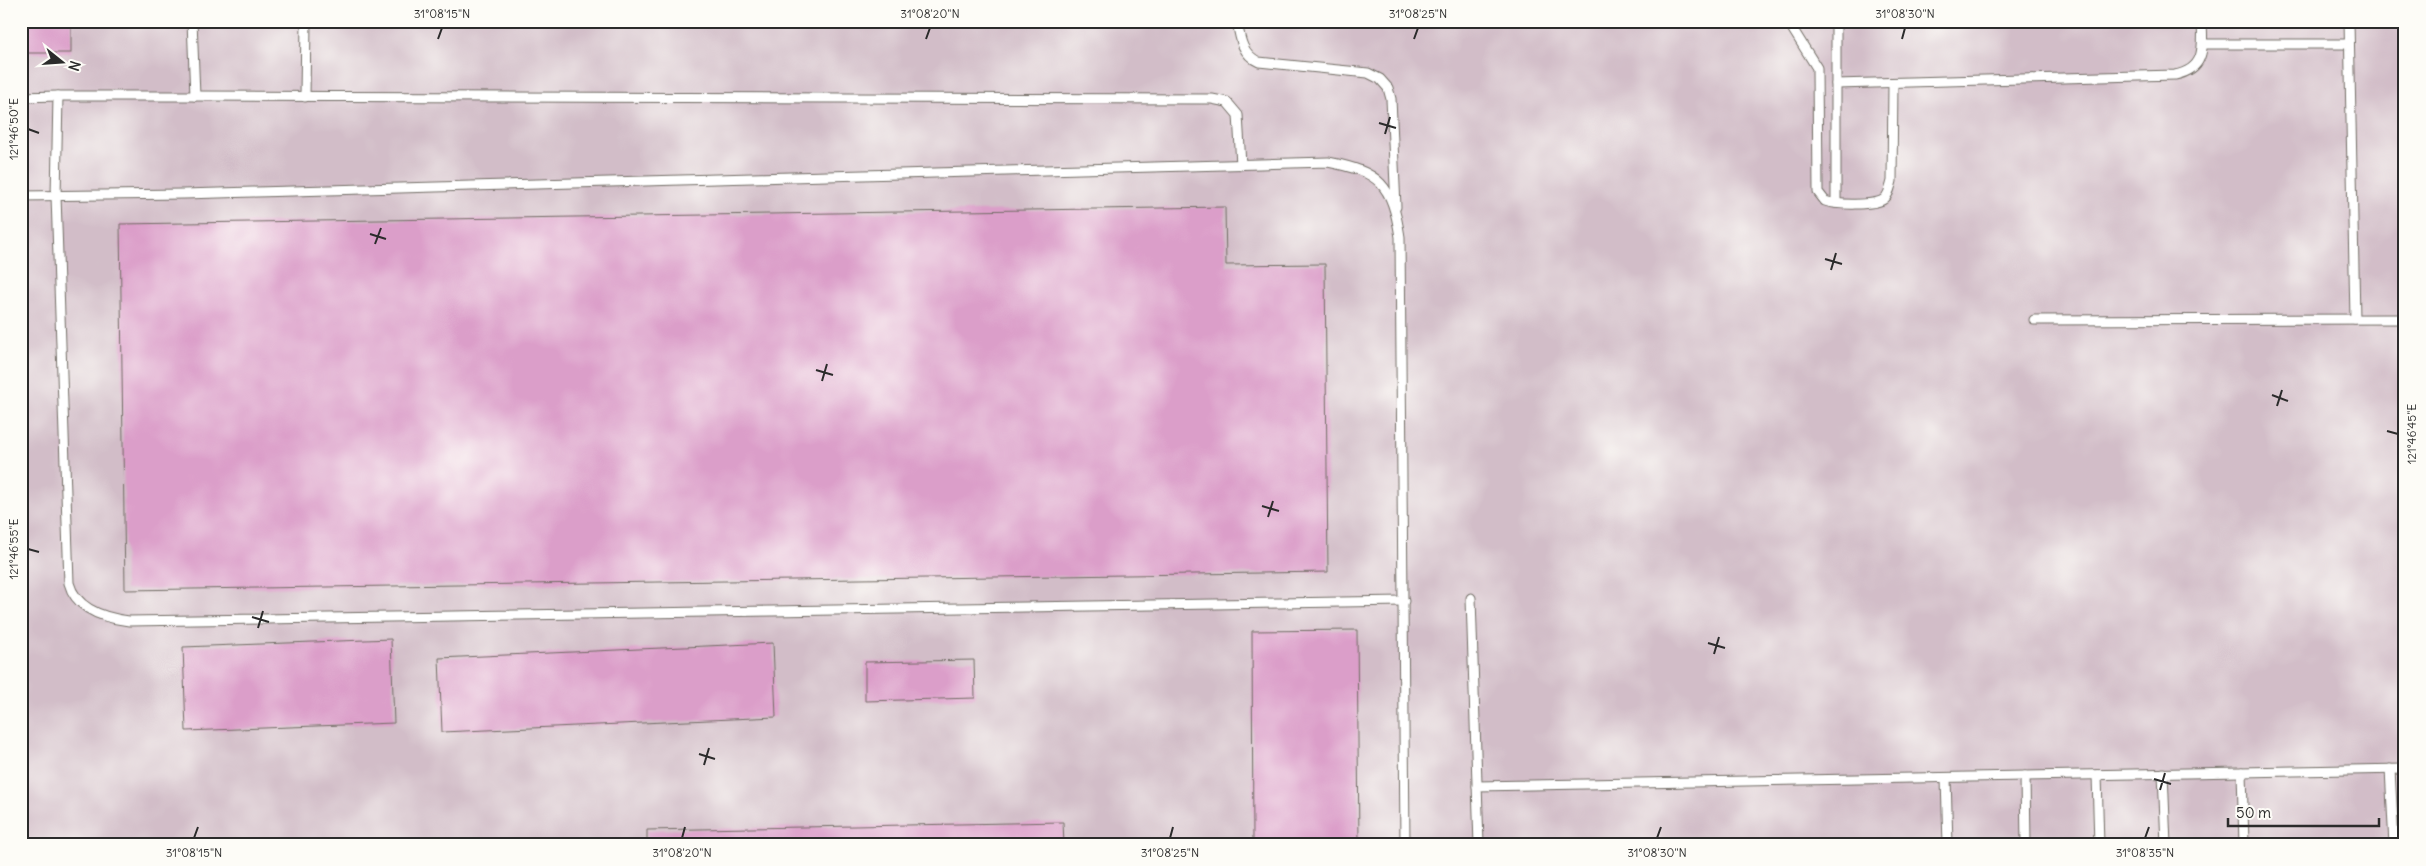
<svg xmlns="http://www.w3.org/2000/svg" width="2426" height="866" font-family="Delius,sans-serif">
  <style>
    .industrial { fill: #d2bdc8 }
    .building { fill: #db9ec9 }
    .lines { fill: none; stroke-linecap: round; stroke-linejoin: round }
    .lane-casing { stroke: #726d65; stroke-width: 11 }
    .lane { stroke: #fff; stroke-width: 9 }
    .ticks { fill: none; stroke: #2b2b2b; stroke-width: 2 }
    .neatline { fill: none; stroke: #2b2b2b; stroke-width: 2 }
    .ticks-label { font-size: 12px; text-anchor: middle; fill: #2b2b2b }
  </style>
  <rect width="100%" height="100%" fill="#fdfcf7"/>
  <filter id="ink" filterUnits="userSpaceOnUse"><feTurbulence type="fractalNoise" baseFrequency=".02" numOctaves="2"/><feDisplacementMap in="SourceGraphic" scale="10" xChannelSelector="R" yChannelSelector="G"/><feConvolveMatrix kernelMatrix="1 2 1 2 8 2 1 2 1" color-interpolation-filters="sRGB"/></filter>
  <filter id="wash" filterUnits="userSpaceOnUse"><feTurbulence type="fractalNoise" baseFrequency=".0096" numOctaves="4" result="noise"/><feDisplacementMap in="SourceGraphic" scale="20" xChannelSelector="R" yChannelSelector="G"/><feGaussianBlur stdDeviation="1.12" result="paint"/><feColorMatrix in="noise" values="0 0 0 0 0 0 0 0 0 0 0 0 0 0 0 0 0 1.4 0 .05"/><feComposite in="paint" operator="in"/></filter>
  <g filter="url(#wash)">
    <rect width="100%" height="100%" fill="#f6e7d2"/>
    <rect class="industrial" x="21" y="21" width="2384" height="824"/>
    <g id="blocks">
      <g class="building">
        <rect x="22" y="21" width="49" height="32"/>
        <path d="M1225,207L1226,265L1325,264L1328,572L125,590L120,224Z"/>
        <path d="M1357,630L1359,845H1253L1252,631Z"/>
        <path d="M391,639L394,723L186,731L183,647Z"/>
        <path d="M773,643L776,717L442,732L439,658Z"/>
        <path d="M974,660L975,698L865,701V662Z"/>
        <path d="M1063,822L1064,845H647V830Z"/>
      </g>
    </g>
  </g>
  <g filter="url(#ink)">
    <use href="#blocks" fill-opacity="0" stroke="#726d65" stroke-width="1"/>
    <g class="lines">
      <defs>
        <g id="lane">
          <path d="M192,21L195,96H58L56,196L69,583C76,609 104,618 129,621L1404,601"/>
          <path d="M1237,21C1240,39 1242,54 1259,62L1368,73L1380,79L1388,88L1391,99L1396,207"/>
          <path d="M1792,21V28L1817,68L1818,192L1825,201C1835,205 1875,206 1884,199C1889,195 1890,188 1892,181L1893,83"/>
          <path d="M1836,21V203"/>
          <path d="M2349,21L2355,319"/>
          <path d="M2203,44H2349"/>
          <path d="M1836,84L2175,75C2206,69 2203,47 2202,21"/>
          <path d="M195,96L1212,99L1227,102L1238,115L1241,165"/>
          <path d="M21,97L58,96"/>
          <path d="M305,97L306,21"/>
          <path d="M21,196L184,194L1328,162C1380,172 1392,184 1400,237L1405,845"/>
          <path d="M2034,320L2405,319"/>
          <path d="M1471,598L1479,845"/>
          <path d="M2390,769L2394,845"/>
          <path d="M2242,772L2244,845"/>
          <path d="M2163,773L2166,845"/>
          <path d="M2097,775L2099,845"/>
          <path d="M2025,776L2026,845"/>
          <path d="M1946,778L1948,845"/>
          <path d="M1477,786L2405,769"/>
        </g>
      </defs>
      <use href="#lane" class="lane-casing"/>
      <use href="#lane" class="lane"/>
    </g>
  </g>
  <path class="ticks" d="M438,39L442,28M926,39L930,28M1414,39L1418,28M1902,39L1905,28M1379,123L1396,128M28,129L39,133M1385,134L1390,117M370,234L386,239M375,244L381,228M1825,259L1842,264M1831,270L1836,253M816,370L833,375M822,381L827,364M2272,395L2288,401M2277,406L2282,390M2387,431L2398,434M1262,506L1279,511M1268,517L1273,501M28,549L39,552M252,617L269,622M258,628L263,611M1708,643L1725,648M1714,654L1719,637M699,754L715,759M704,765L709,748M2154,779L2171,784M2160,790L2165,773M194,838L198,827M682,838L685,827M1170,838L1173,827M1657,838L1661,827M2145,838L2149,827"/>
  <rect width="2426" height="866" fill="none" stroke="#fdfcf7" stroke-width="55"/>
  <g transform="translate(62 62) rotate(107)" stroke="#fdfcf7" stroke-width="4" paint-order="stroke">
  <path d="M0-4L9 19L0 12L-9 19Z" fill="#2b2b2b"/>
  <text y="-8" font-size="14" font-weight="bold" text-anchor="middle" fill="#2b2b2b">N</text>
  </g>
  <path d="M2228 818v8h151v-8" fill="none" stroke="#2b2b2b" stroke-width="2.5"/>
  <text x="2236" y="818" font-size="15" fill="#2b2b2b" stroke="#fdfcf7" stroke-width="4" paint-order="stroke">50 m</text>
  <rect x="28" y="28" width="2370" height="810" class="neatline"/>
  <g class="ticks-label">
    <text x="442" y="18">31°08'15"N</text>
    <text x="930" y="18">31°08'20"N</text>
    <text x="1418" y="18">31°08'25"N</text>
    <text x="1905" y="18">31°08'30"N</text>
    <text transform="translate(14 129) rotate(-90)" y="4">121°46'50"E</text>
    <text transform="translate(2412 434) rotate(-90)" y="4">121°46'45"E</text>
    <text transform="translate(14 549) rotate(-90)" y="4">121°46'55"E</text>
    <text x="194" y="857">31°08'15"N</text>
    <text x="682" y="857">31°08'20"N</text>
    <text x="1170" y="857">31°08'25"N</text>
    <text x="1657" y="857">31°08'30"N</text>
    <text x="2145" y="857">31°08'35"N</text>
  </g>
</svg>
